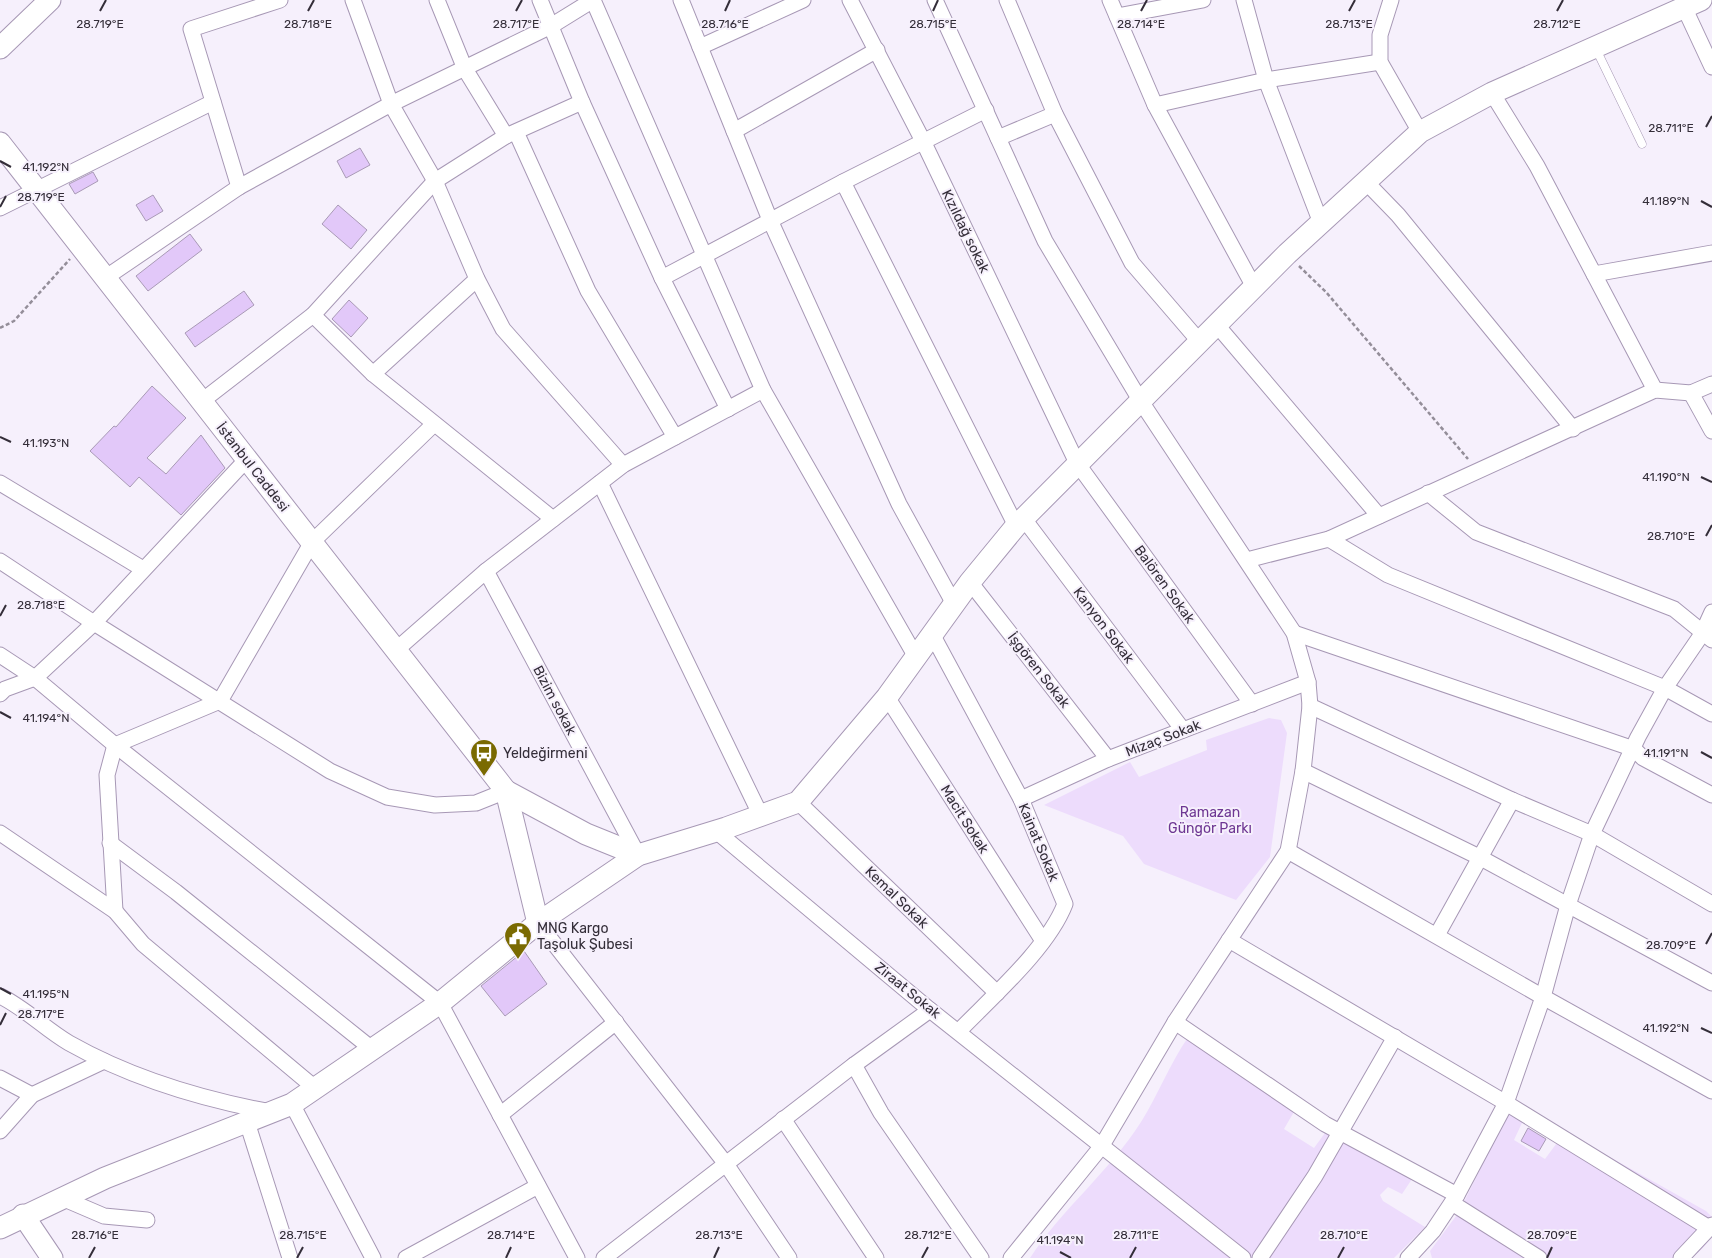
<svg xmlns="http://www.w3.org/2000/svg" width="1712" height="1258" font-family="Rubik,sans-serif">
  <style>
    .green { fill: #eddcfc }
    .building { fill: #e2c8f9; stroke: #a99ab6 }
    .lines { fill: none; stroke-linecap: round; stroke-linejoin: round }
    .lane-casing { stroke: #a798b5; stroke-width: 9 }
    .street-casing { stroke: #a798b5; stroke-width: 17 }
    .secondary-casing { stroke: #a798b5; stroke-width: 23 }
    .path { stroke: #948e99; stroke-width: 2.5; stroke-dasharray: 4 2.5; stroke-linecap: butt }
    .lane { stroke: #fff; stroke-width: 8 }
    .street { stroke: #fff; stroke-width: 15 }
    .secondary { stroke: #fff; stroke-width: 21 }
    .ticks { fill: none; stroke: #342e39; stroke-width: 2 }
    .labels { text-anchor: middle; stroke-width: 4; stroke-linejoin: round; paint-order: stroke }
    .street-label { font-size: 14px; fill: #342e39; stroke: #f6f0fc }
    .poi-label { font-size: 14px; fill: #342e39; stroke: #f6f0fc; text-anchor: start }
    .park-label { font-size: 14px; fill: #6e3793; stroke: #f6f0fc }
    .ticks-label { font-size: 12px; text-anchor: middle; fill: #342e39; stroke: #f6f0fc; stroke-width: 4; stroke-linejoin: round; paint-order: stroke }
  </style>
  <rect width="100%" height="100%" fill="#f6f0fc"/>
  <g class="green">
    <path d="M1269,718L1281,720L1287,733L1270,857L1236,900L1144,864L1123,836L1044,805L1130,762L1139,777L1207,750L1206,740Z"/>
    <path d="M1189,1036L1219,1047L1302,1098L1284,1129L1314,1148L1333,1122L1418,1170L1402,1194L1388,1187L1380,1195L1383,1201L1425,1227L1394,1258H1030C1062,1209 1109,1172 1141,1122C1158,1095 1170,1063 1189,1036Z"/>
    <path d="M1514,1101L1528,1110L1514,1140L1545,1159L1565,1132L1706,1211L1712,1217C1712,1240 1709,1243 1692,1258H1432L1430,1251L1459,1212Z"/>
  </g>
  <g class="building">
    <path d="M360,148L370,165L346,178L337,161Z"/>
    <path d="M93,172L98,181L75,194L69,184Z"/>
    <path d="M153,195L163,211L146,221L136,205Z"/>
    <path d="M338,205L367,230L351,249L322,224Z"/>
    <path d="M190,234L202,250L148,291L136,276Z"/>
    <path d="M244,291L254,305L195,347L185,333Z"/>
    <path d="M349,300L368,318L351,337L332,319Z"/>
    <path d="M152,386L186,418L147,458L166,474L201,435L225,468L181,515L139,477L130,487L90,451L114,426L116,427Z"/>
    <path d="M524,951L547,984L505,1016L481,986Z"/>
    <path d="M1528,1128L1546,1139L1539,1151L1521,1141Z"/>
  </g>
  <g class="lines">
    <defs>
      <path id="lane" d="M1596,49L1642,144"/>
      <g id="street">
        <path d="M353,0L391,104L435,181L477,279L503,329L623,465"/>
        <path d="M437,0L465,69L506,136"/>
        <path d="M540,0L582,102L662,278L728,409"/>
        <path d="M593,0L763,390L916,657"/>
        <path d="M681,0L770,220L899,504L954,604"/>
        <path d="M850,0L923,141L1077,463L1252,704"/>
        <path d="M935,0L1045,241L1140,400L1294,633L1308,682L1310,706L1303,771L1288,851L1175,1022L1101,1147L1011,1258"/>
        <path d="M1007,0L1055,114L1132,263L1199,341"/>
        <path d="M1110,0L1155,105L1254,287"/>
        <path d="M1244,0L1266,80L1321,223"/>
        <path d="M1391,0L1380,35V62L1420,132"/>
        <path d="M1684,7L1712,67"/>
        <path d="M1117,16L1203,0"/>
        <path d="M700,47L803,0"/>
        <path d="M1492,93L1537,166L1655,390"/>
        <path d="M1155,105L1266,80L1380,62"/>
        <path d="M734,131L877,50"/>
        <path d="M516,132L588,291L675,437"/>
        <path d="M998,138L1055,114"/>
        <path d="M843,182L1016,526"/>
        <path d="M1366,182L1398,215L1573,429"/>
        <path d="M239,187L191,29L280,0"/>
        <path d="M0,208L213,102"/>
        <path d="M1594,274L1712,253"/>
        <path d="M105,278L239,187L391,104L551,26L593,0"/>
        <path d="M662,278L843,182L986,110"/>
        <path d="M313,315L373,374L553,519"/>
        <path d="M1216,324L1379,516"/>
        <path d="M373,374L477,279"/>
        <path d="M1691,393L1712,431"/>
        <path d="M202,401L313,315L435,181L506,136L582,102"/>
        <path d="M0,483L143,569"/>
        <path d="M600,483L761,816"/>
        <path d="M1428,493L1476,532L1674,609L1712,640"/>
        <path d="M1024,519L1183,730"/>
        <path d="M1329,539L1655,390L1691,393L1712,384"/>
        <path d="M1247,560L1329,539L1388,575L1665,688L1712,714"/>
        <path d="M0,561L94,623L330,771L387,797L435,805L476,803L506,791"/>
        <path d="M486,571L638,855"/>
        <path d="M970,582L1108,759"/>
        <path d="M1294,633L1634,749L1643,758L1712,795"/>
        <path d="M932,634L1021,799L1065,904C1048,948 992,997 959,1031"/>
        <path d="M396,650L486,571L623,465L763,390"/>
        <path d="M0,655L35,678L115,745L440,1003L577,1258"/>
        <path d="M0,694L5,689L35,678L94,623L247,459"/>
        <path d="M887,697L1043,941"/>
        <path d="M1310,706L1512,800L1592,834L1712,904"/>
        <path d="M1303,771L1479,857L1712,983"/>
        <path d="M1021,799L1108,759L1308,682"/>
        <path d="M798,802L997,993"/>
        <path d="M716,831L930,1010L1243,1258"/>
        <path d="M0,833L115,911L143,944L315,1088"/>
        <path d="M110,843L176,892L372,1049"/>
        <path d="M1288,851L1543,997L1712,1091"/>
        <path d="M115,911L107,775L115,745L220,701L312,542L434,424"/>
        <path d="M538,923L726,1164L789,1258"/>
        <path d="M1437,935L1512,800"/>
        <path d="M1229,940L1506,1103L1709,1228"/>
        <path d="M0,996C25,1008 45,1029 69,1043C131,1078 201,1099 271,1112"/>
        <path d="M1175,1022L1325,1124L1457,1195L1506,1103L1543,997L1568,905L1592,834L1638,737L1665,688L1702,634L1712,612"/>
        <path d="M854,1065L881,1113L981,1258"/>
        <path d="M0,1078L32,1095"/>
        <path d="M292,1104L373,1258"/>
        <path d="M500,1115L616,1022"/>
        <path d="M783,1119L876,1258"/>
        <path d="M247,1122L290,1258"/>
        <path d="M0,1131L32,1095L104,1061"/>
        <path d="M62,1198L104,1216L147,1220"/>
        <path d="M1452,1203L1539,1258"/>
        <path d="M406,1258L538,1186"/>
        <path d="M604,1258L854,1065L930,1010"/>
        <path d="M1260,1258L1315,1176L1395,1037"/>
        <path d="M1408,1258L1433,1231L1457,1195"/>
        <path d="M1681,1258L1712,1225"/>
      </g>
      <g id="secondary">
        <path d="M0,48L50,0"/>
        <path d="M0,143L506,791L538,923"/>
        <path d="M506,791L586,834L638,855"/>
        <path d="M23,1215L52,1258"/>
        <path d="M0,1228L105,1178L292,1104L440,1003L538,923L638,855L726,828L798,802L887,697L970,582L1016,526L1287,254L1420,132L1492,93L1701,0"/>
      </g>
    </defs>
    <use href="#lane" class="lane-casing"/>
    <use href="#street" class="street-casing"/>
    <use href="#secondary" class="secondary-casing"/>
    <g class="path">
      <path d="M1299,266L1326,292L1468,459"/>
      <path d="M0,328L14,321L70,259"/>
    </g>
    <use href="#lane" class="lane"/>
    <use href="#street" class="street"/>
    <use href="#secondary" class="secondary"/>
  </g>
  <path class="ticks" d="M100,11L106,0M308,11L314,0M516,11L522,0M725,11L730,0M933,11L938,0M1141,11L1147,0M1349,11L1355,0M1557,11L1563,0M1706,127L1712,116M0,161L11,167M1701,201L1712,207M0,207L6,196M0,437L11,442M1701,477L1712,482M1706,536L1712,525M0,616L6,605M0,712L11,718M1701,752L1712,758M1706,944L1712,933M0,988L11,994M0,1025L6,1013M1701,1028L1712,1033M1060,1252L1071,1258M89,1258L95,1247M297,1258L303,1247M506,1258L511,1247M714,1258L719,1247M922,1258L928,1247M1130,1258L1136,1247M1338,1258L1344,1247M1547,1258L1552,1247"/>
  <defs>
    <symbol id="bus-pin" viewBox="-11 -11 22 30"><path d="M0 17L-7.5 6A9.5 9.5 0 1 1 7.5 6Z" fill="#7a6a01" stroke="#f6f0fc"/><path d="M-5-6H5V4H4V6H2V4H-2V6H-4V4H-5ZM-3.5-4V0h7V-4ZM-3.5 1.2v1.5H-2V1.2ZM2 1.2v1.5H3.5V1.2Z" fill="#fff"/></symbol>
    <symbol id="civic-pin" viewBox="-11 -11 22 30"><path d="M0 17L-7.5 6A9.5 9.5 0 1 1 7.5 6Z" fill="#7a6a01" stroke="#f6f0fc"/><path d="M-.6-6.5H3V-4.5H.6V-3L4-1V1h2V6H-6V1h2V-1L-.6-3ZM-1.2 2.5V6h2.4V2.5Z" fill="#fff"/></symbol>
  </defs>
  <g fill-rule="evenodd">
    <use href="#bus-pin" x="468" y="737" width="32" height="43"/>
    <use href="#civic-pin" x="502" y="920" width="32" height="43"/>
  </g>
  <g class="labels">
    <g class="street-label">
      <text transform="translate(966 231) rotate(64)" y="5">Kızıldağ sokak</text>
      <text transform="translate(253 467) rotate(52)" y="5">İstanbul Caddesi</text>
      <text transform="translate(1165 584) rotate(54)" y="5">Balören Sokak</text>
      <text transform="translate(1104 625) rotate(53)" y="5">Kanyon Sokak</text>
      <text transform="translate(1039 670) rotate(52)" y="5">İşgören Sokak</text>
      <text transform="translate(555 700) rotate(62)" y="5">Bizim sokak</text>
      <text transform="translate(1163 738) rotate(-21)" y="5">Mizaç Sokak</text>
      <text transform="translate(965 819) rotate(58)" y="5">Macit Sokak</text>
      <text transform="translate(1039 842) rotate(67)" y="5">Kainat Sokak</text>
      <text transform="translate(897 897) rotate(44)" y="5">Kemal Sokak</text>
      <text transform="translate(908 990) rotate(39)" y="5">Ziraat Sokak</text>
    </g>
    <g class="poi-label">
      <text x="503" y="758">Yeldeğirmeni</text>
      <text x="537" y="933">MNG Kargo<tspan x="537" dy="16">Taşoluk Şubesi</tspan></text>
    </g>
    <g class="park-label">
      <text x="1210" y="817">Ramazan<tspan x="1210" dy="16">Güngör Parkı</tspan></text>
    </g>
  </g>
  <g class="ticks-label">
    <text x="100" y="28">28.719°E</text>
    <text x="308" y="28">28.718°E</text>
    <text x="516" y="28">28.717°E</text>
    <text x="725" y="28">28.716°E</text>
    <text x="933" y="28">28.715°E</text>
    <text x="1141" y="28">28.714°E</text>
    <text x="1349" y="28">28.713°E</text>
    <text x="1557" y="28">28.712°E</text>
    <text x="1671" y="132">28.711°E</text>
    <text x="46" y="171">41.192°N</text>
    <text x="41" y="201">28.719°E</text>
    <text x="1666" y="205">41.189°N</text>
    <text x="46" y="447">41.193°N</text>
    <text x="1666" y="481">41.190°N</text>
    <text x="1671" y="540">28.710°E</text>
    <text x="41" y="609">28.718°E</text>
    <text x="46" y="722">41.194°N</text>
    <text x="1666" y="757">41.191°N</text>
    <text x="1671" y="949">28.709°E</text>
    <text x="46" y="998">41.195°N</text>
    <text x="41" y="1018">28.717°E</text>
    <text x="1666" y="1032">41.192°N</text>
    <text x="95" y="1239">28.716°E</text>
    <text x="303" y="1239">28.715°E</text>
    <text x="511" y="1239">28.714°E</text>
    <text x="719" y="1239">28.713°E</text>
    <text x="928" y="1239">28.712°E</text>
    <text x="1136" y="1239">28.711°E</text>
    <text x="1344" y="1239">28.710°E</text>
    <text x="1552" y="1239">28.709°E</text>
    <text x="1060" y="1244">41.194°N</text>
  </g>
</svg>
